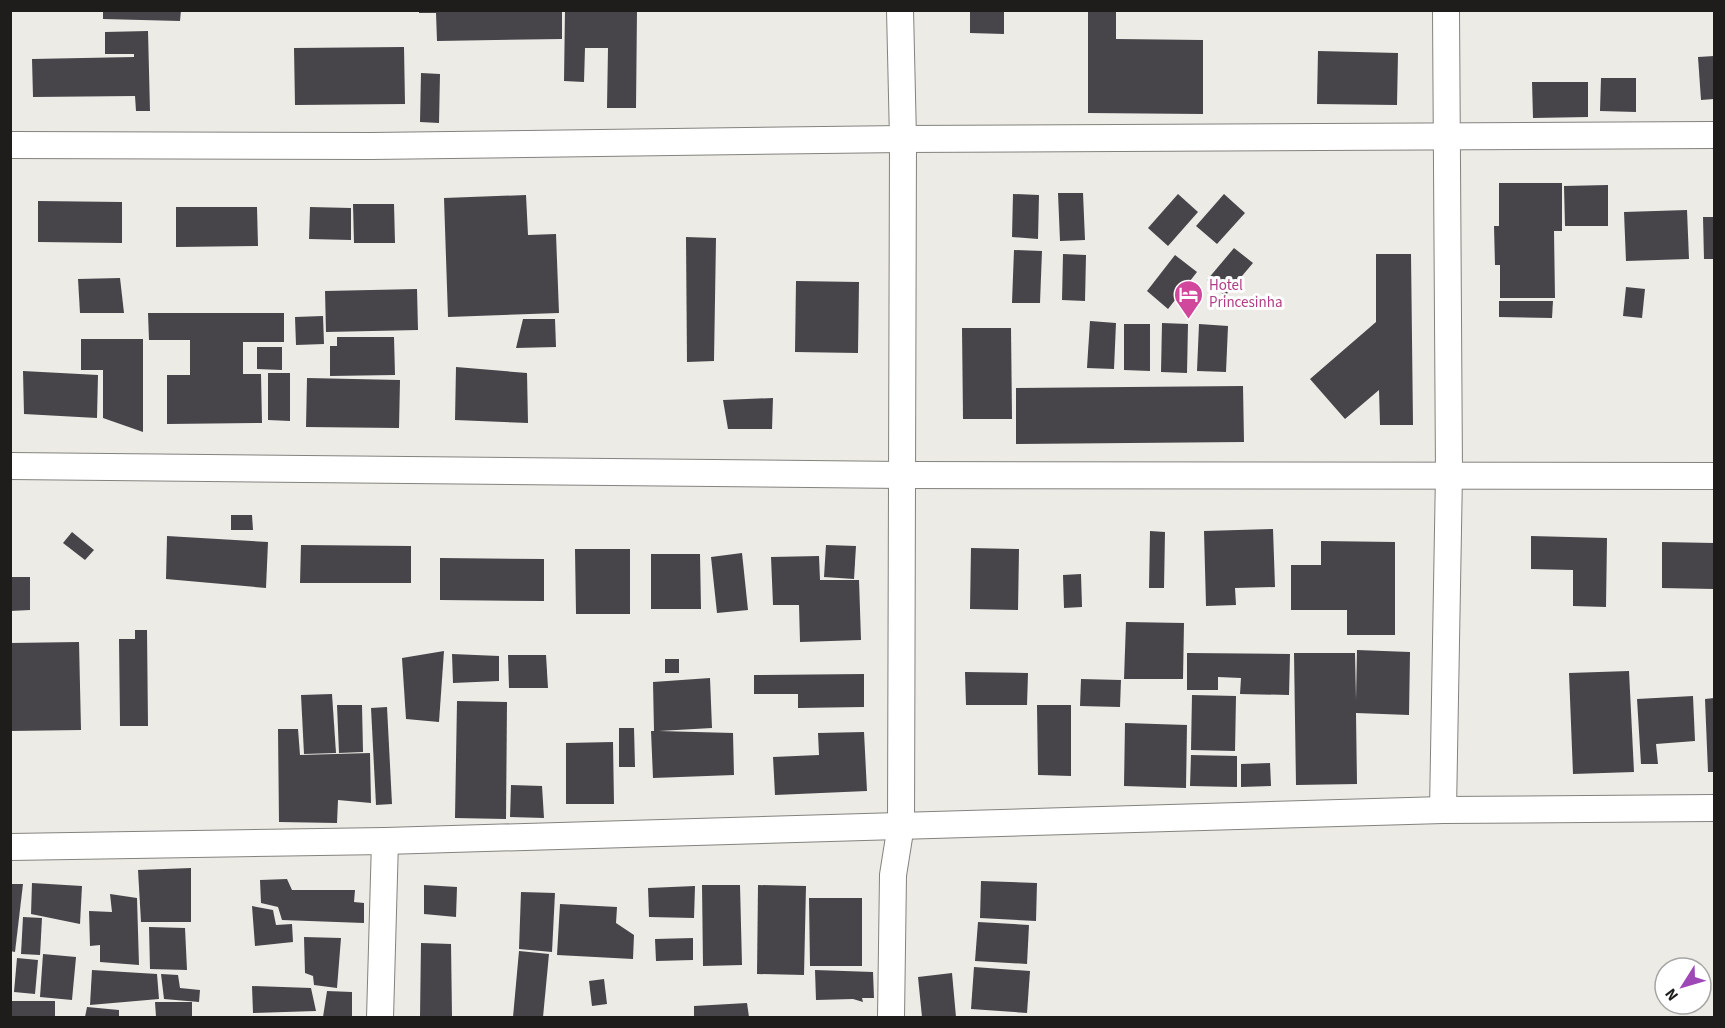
<svg xmlns="http://www.w3.org/2000/svg" width="1725" height="1028" font-family="'Source Sans 3',sans-serif">
  <style>
    .building { fill: #47454a }
    .lines { fill: none; stroke-linecap: round; stroke-linejoin: round }
    .minor-casing { stroke: #84827e; stroke-width: 28 }
    .minor { stroke: #fff; stroke-width: 26 }
    .labels { text-anchor: middle; stroke-width: 6; stroke-linejoin: round; paint-order: stroke }
    .hotel-label { font-size: 15px; fill: #b23c85; stroke: #fff; text-anchor: start }
  </style>
  <rect width="100%" height="100%" fill="#edebe6"/>
  <g class="building">
    <path d="M103,10H181L180,21L103,19Z"/>
    <path d="M419,10H562V39L437,41L436,13H419Z"/>
    <path d="M565,10H637L636,108H607L608,48H585L584,82L564,81Z"/>
    <path d="M970,10H1004V34L970,33Z"/>
    <path d="M1088,10H1116V39L1203,40V114L1088,113Z"/>
    <path d="M148,31L150,111H136L135,96L33,97L32,59L134,57V54H105V32Z"/>
    <path d="M404,47L405,104L295,105L294,48Z"/>
    <path d="M1318,51L1398,53L1397,105L1317,104Z"/>
    <path d="M1714,56V99L1701,100L1698,57Z"/>
    <path d="M421,73L440,74L439,123L420,122Z"/>
    <path d="M1601,78H1636V112L1600,111Z"/>
    <path d="M1532,82H1588V117L1533,118Z"/>
    <path d="M1499,183H1562V231H1554L1555,298H1500V265H1495L1494,226H1499Z"/>
    <path d="M1608,185V226H1565L1564,186Z"/>
    <path d="M1058,193H1083L1085,240L1060,241Z"/>
    <path d="M1013,194L1039,195L1038,239L1012,237Z"/>
    <path d="M1178,194L1198,212L1168,246L1148,228Z"/>
    <path d="M1224,194L1245,213L1217,244L1196,226Z"/>
    <path d="M526,195L528,235L556,234L559,313L448,317L444,198Z"/>
    <path d="M38,201L122,202V243L38,242Z"/>
    <path d="M353,204H394L395,243H354Z"/>
    <path d="M176,207H257L258,246L176,247Z"/>
    <path d="M310,207L351,208V240L309,239Z"/>
    <path d="M1687,210L1689,259L1626,261L1624,212Z"/>
    <path d="M1703,217H1714V259H1704Z"/>
    <path d="M686,237L716,238L714,361L687,362Z"/>
    <path d="M1234,248L1253,263L1225,296L1207,280Z"/>
    <path d="M1014,250L1042,251L1040,303H1012Z"/>
    <path d="M1063,254L1086,255L1085,301L1062,300Z"/>
    <path d="M1376,254H1411L1413,425H1380L1379,390L1345,419L1310,379L1376,322Z"/>
    <path d="M1175,255L1197,272L1168,309L1147,291Z"/>
    <path d="M120,278L124,313H80L78,279Z"/>
    <path d="M796,281L859,282L858,353L795,352Z"/>
    <path d="M1626,287L1645,289L1642,318L1623,316Z"/>
    <path d="M417,289L418,330L326,332L325,291Z"/>
    <path d="M1499,301H1553L1552,318L1499,317Z"/>
    <path d="M148,313H284V342H243V374H261L262,423L167,424V375H190V340H149Z"/>
    <path d="M323,316L324,344L296,345L295,317Z"/>
    <path d="M523,319H555L556,347L516,348Z"/>
    <path d="M1090,321L1116,323L1114,369L1087,368Z"/>
    <path d="M1162,323L1188,324L1187,373L1161,372Z"/>
    <path d="M1124,324H1150V371L1124,370Z"/>
    <path d="M1199,324L1228,326L1226,372L1197,371Z"/>
    <path d="M962,328H1011L1012,419H963Z"/>
    <path d="M337,337H394L395,375L330,376V346H337Z"/>
    <path d="M81,339H143V432L103,418V370H81Z"/>
    <path d="M257,347H282V370L257,369Z"/>
    <path d="M456,367L527,373L528,423L455,420Z"/>
    <path d="M23,371L98,375L97,418L24,414Z"/>
    <path d="M268,373H290V421L268,420Z"/>
    <path d="M307,378L400,380L399,428L306,427Z"/>
    <path d="M1243,386L1244,442L1016,444V388Z"/>
    <path d="M773,398L772,429H728L723,400Z"/>
    <path d="M231,515H252L253,530H231Z"/>
    <path d="M1273,529L1275,587L1235,588L1236,605L1206,606L1204,531Z"/>
    <path d="M1150,531L1165,532L1164,588H1149Z"/>
    <path d="M72,532L94,550L85,560L63,543Z"/>
    <path d="M167,536L268,542L266,588L166,579Z"/>
    <path d="M1531,536L1607,538L1606,607L1573,606V570L1531,569Z"/>
    <path d="M1321,541L1395,542V635H1347V610H1291V565H1321Z"/>
    <path d="M1662,542L1714,543V589L1662,588Z"/>
    <path d="M301,545L411,546V583H300Z"/>
    <path d="M826,545L856,546L854,579L824,577Z"/>
    <path d="M971,548L1019,549L1018,610L970,609Z"/>
    <path d="M575,549H630V614H576Z"/>
    <path d="M742,553L748,610L717,613L711,557Z"/>
    <path d="M651,554H700L701,609H651Z"/>
    <path d="M819,556L820,580H859L861,640L800,642L799,605H773L771,557Z"/>
    <path d="M440,558L544,559V601L440,600Z"/>
    <path d="M1081,574L1082,607L1064,608L1063,575Z"/>
    <path d="M10,577H30V610L10,611Z"/>
    <path d="M1126,622L1184,623L1183,679H1124Z"/>
    <path d="M135,630H147L148,726H120L119,639H135Z"/>
    <path d="M79,642L81,730L10,731V643Z"/>
    <path d="M1357,650L1410,652L1409,715L1356,713L1357,784L1296,785L1294,653H1355L1356,700Z"/>
    <path d="M444,651L439,722L406,719L402,658Z"/>
    <path d="M1187,653L1290,654L1289,695L1240,694L1241,678L1218,677V690H1187Z"/>
    <path d="M452,654L499,656V681L453,683Z"/>
    <path d="M508,655H546L548,688H509Z"/>
    <rect x="665" y="659" width="14" height="14"/>
    <path d="M1629,671L1634,772L1573,774L1569,673Z"/>
    <path d="M965,672L1028,673L1027,705H966Z"/>
    <path d="M864,674V707L798,708V694H754V675Z"/>
    <path d="M710,678L712,728L659,731L733,733L734,775L653,778L651,731H654L653,682Z"/>
    <path d="M1081,679L1121,680L1120,707L1080,706Z"/>
    <path d="M332,694L336,753L304,754L301,695Z"/>
    <path d="M1192,695L1236,696L1235,751L1191,750Z"/>
    <path d="M1693,696L1695,741L1656,744L1658,764H1641L1637,699Z"/>
    <path d="M1714,698V772H1708L1705,699Z"/>
    <path d="M457,701L507,702L506,819L455,818Z"/>
    <path d="M337,705H362L363,752L339,753Z"/>
    <path d="M1037,705H1071V776L1038,775Z"/>
    <path d="M387,707L392,804L376,805L371,708Z"/>
    <path d="M1125,723L1187,725L1186,788L1124,786Z"/>
    <path d="M619,728H634L635,767H619Z"/>
    <path d="M278,729H298L300,755L370,753L371,803L338,800L337,823L279,822Z"/>
    <path d="M864,732L867,791L775,795L773,757L819,755L818,733Z"/>
    <path d="M613,742L614,804H566V743Z"/>
    <path d="M1191,755L1237,756V787L1190,786Z"/>
    <path d="M1270,763L1271,786L1241,787V764Z"/>
    <path d="M511,785L542,786L544,818L510,817Z"/>
    <path d="M191,868V922H141L138,870Z"/>
    <path d="M287,879L292,890H355L354,902L364,903V923L282,920L278,907L261,903L260,880Z"/>
    <path d="M981,881L1037,883L1036,921L980,918Z"/>
    <path d="M32,883L82,886L80,924L31,914Z"/>
    <path d="M10,884H23L15,952L10,951Z"/>
    <path d="M424,885L457,887L456,917L424,914Z"/>
    <path d="M702,885H740L742,965L703,966Z"/>
    <path d="M758,885L806,886L804,975L757,974Z"/>
    <path d="M695,886L694,918L649,917L648,888Z"/>
    <path d="M521,892L555,893L552,952L519,949Z"/>
    <path d="M110,894L137,898L139,965L100,962V945L90,946L89,911L112,912Z"/>
    <path d="M809,898H862V966H810Z"/>
    <path d="M560,904L617,907L616,923L634,935L633,959L557,955Z"/>
    <path d="M252,906L273,910L276,925L292,924L293,942L255,946Z"/>
    <path d="M23,917L42,918L40,955L21,954Z"/>
    <path d="M978,922L1029,925L1027,964L975,961Z"/>
    <path d="M149,927L185,928L187,970L150,969Z"/>
    <path d="M304,937L341,938L337,988L314,985L313,976L305,973Z"/>
    <path d="M693,938V960L656,961L655,939Z"/>
    <path d="M421,943L451,944L452,1017H420Z"/>
    <path d="M519,951L549,954L543,1017H513Z"/>
    <path d="M43,954L76,957L72,1000L40,997Z"/>
    <path d="M17,958L38,960L35,994L14,992Z"/>
    <path d="M974,967L1030,971L1027,1013L971,1009Z"/>
    <path d="M92,970L157,974L159,999L90,1005Z"/>
    <path d="M815,970L873,972L874,998H862L863,1002L853,999L816,1000Z"/>
    <path d="M952,973L956,1017H922L918,977Z"/>
    <path d="M161,974L178,975L180,988L200,990L199,1002L164,999Z"/>
    <path d="M604,979L607,1004L592,1006L589,981Z"/>
    <path d="M252,986L311,988L316,1011L253,1013Z"/>
    <path d="M327,991L352,992V1017H323Z"/>
    <rect x="10" y="1001" width="45" height="16"/>
    <path d="M155,1002H192V1017H156Z"/>
    <path d="M747,1003L749,1017H694V1006Z"/>
    <path d="M87,1007L119,1010V1017H85Z"/>
  </g>
  <g class="lines">
    <defs>
      <g id="minor">
        <path d="M10,145L371,146L903,139L1714,135"/>
        <path d="M10,466L903,475L1714,476"/>
        <path d="M1443,810L1449,474L1446,10"/>
        <path d="M10,847L385,841L1443,810L1714,808"/>
        <path d="M380,1018L385,841"/>
        <path d="M891,1018L893,875L901,825L903,139L900,10"/>
      </g>
    </defs>
    <use href="#minor" class="minor-casing"/>
    <use href="#minor" class="minor"/>
  </g>
  <defs>
    <symbol id="hotel-pin" viewBox="-11 -11 22 30"><path d="M0 17L-7.5 6A9.5 9.5 0 1 1 7.5 6Z" fill="#d1479c" stroke="#fff"/><path d="M-6-4.5h1.5V1H6V5H4.5V3h-9V5H-6ZM-4 0a1.8 1.8 0 1 1 3.6 0ZM.5 0V-2.5h3Q6-2.5 6 0Z" fill="#fff"/></symbol>
  </defs>
  <g fill-rule="evenodd">
    <use href="#hotel-pin" x="1172" y="278" width="33" height="45"/>
  </g>
  <g class="labels">
    <g class="hotel-label">
      <text x="1209" y="290">Hotel<tspan x="1209" dy="17">Princesinha</tspan></text>
    </g>
  </g>
  <rect width="1725" height="1028" fill="none" stroke="#1e1d1b" stroke-width="24"/>
  <g transform="translate(1683 986) rotate(233)"><circle r="28" fill="#ffffff" stroke="#a5a5a4" stroke-width="1.5"/>
  <path d="M0-4.5L10 22L0 15L-10 22Z" fill="#9d48b6"/>
  <text y="-9" font-size="16" font-weight="bold" text-anchor="middle" fill="#1e1d1b">N</text>
  </g>
</svg>
